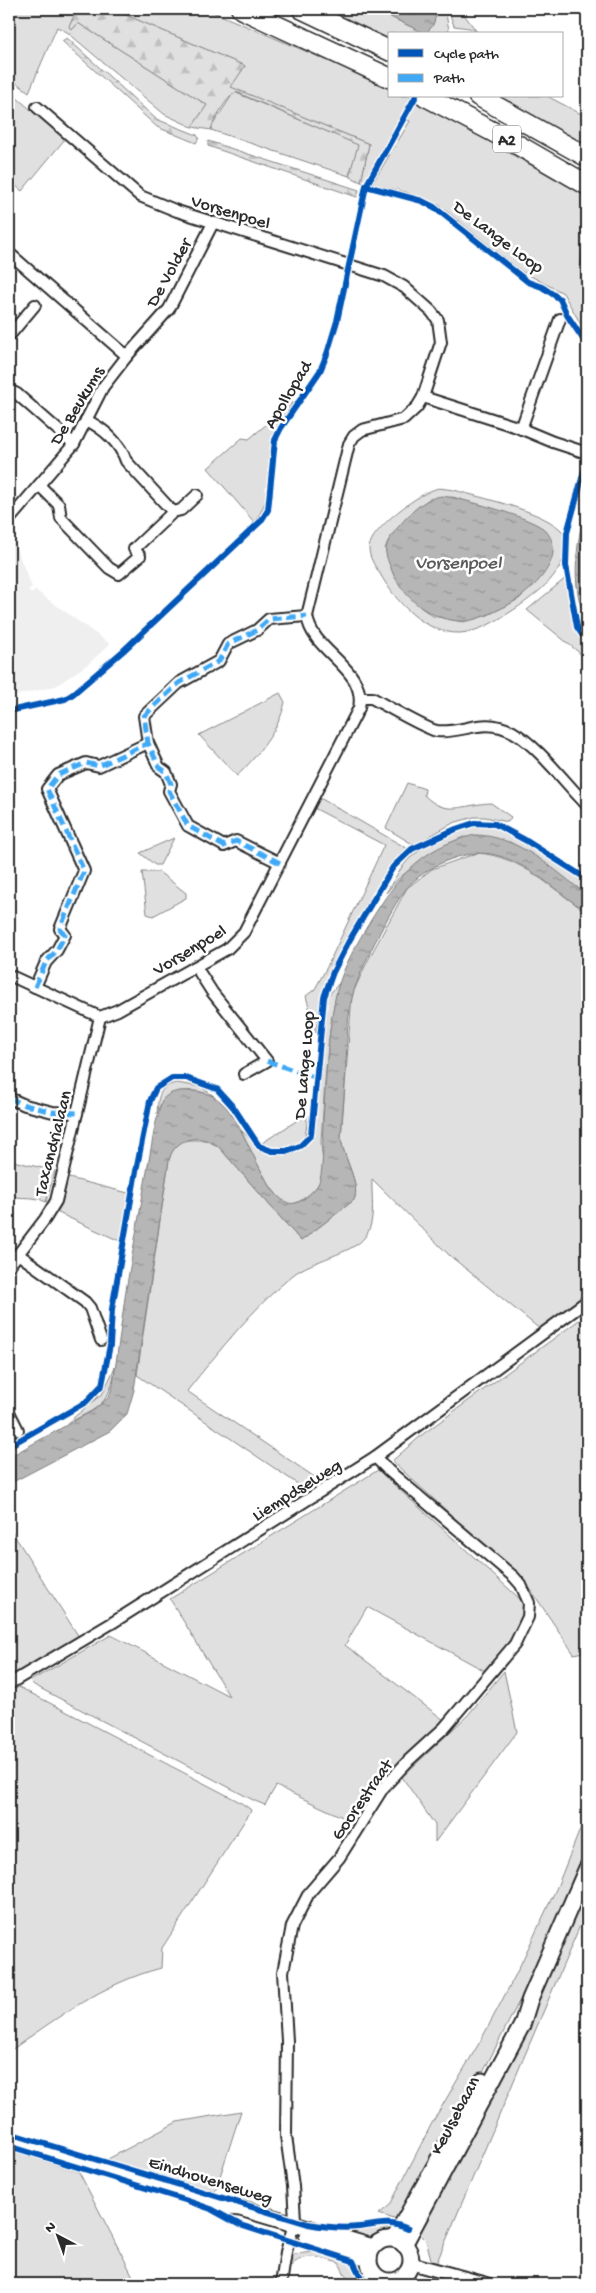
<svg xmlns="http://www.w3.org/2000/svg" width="596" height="2293" font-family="'Gochi Hand',sans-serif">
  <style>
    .built { fill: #efefef }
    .green { fill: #e0e0e0; stroke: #868686; fill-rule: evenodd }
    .forest { fill: url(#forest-firs); stroke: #868686 }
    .water { fill: url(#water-ripples); stroke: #7e7e7e }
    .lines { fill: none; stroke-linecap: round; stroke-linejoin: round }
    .minor-casing { stroke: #2b2b2b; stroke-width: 14 }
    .tertiary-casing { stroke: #2b2b2b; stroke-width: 16 }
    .secondary-casing { stroke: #2b2b2b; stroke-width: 19 }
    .motorway-casing { stroke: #2b2b2b; stroke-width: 22 }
    .minor { stroke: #fff; stroke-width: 10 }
    .tertiary { stroke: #fff; stroke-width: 12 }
    .secondary { stroke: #fff; stroke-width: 15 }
    .motorway { stroke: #fff; stroke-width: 19 }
    .quiet { stroke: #3fa9f5; stroke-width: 5; stroke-dasharray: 10 5; stroke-linecap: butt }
    .cycleway-casing { stroke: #fff; stroke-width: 9 }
    .cycleway { stroke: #0057b8; stroke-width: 6 }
    .labels { text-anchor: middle; stroke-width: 5; stroke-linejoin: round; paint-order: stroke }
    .shield { fill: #fff; stroke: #6b6b6b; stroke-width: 1 }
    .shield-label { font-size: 16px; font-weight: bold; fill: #2b2b2b }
    .street-label { font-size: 18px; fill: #2b2b2b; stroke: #fff }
    .water-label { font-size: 19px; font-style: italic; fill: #5c5c5c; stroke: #fff }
  </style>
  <defs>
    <pattern id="forest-firs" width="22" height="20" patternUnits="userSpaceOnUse" patternTransform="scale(1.25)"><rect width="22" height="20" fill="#e0e0e0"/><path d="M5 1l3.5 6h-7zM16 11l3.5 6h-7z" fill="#c0c0c0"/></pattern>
    <pattern id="water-ripples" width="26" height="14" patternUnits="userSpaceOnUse" patternTransform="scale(1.25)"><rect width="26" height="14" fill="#b6b6b6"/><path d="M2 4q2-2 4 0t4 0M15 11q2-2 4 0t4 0" fill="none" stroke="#949494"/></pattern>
  </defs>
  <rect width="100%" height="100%" fill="#fff"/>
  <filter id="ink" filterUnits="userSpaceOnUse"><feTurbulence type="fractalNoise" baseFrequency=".02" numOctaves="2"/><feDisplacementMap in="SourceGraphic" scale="10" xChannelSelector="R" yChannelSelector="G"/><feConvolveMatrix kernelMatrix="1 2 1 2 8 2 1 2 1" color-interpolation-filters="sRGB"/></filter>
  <g filter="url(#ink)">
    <path class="built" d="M9,531L32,587L28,590L31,594L35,590L110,644L88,664L56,686L9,697Z"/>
    <g class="green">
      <path d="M9,9H77L69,27L72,30L78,23L207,105L192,127L164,114L67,32L57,27L29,92L9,78Z"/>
      <path d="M112,9H206L390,87V96H409L587,197V240L582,251L581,283L587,303V335L563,293L521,271L439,205L406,192L372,184L410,121L401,117L364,183L361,182L369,144L230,87L245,66Z"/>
      <path d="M323,9H374L424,33L436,16V9H445L449,30L446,34H390V40Z"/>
      <path d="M448,9H460L477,32L469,28L454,26Z"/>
      <path d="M9,91L65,139L22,191L9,180Z"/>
      <path d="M234,92L359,145L349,176L211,130L212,126Z"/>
      <path d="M495,96H547L587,117V148Z"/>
      <path d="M293,402C286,414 277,426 274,440C269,465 272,502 254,522L208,468L242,438L249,439Z"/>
      <path d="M439,488L454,490C482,498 539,510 560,529C564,533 565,537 565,543C567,572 537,594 515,609C499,619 480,632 460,633C424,634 395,601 379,572C374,565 369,557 369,548C370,529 421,491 439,488ZM453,497L528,521L546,531L541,577L519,599L488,615L463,622L433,616L420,607L394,576L385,549L388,541L418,507L429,499Z"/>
      <path d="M567,577C569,596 568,629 587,640V659L527,610Z"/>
      <path d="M280,693L285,702C279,731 257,756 237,776L199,735Z"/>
      <path d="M407,783L425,789L424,795C447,818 463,804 491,803L511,817L508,822L485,817H474L453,823L414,845L386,828Z"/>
      <path d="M320,798L408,849C380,873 334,958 323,995C319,1007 317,1020 316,1033L306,996L315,989L327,967L384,845L314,808Z"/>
      <path d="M487,825L514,834L587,880V895L551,868L510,842L463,837L433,851L398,879L386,893C393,881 400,868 410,858C430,840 461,827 487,825Z"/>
      <path d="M174,838L160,865H155L140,853Z"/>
      <path d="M477,853C522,856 551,889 587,912V1295L541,1330L449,1255L372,1179C371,1197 377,1223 364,1238C353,1253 312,1260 293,1275C253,1308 220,1350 187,1391L325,1484L311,1493L137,1375L169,1160L172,1151L183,1140H205L218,1146L301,1241L354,1200C361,1184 343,1158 341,1138L352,995L367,962L407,888L432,869Z"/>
      <path d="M142,872H159L186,893V898L153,916L147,914Z"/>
      <path d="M339,983C326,1033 325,1089 321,1141C321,1152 325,1165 322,1175C320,1185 312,1193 304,1198C300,1201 296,1204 290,1204C273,1203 248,1144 241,1130C269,1159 279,1164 314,1138L325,1011L328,996Z"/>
      <path d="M177,1083L201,1087L214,1096C191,1087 163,1087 157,1114C158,1098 158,1086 177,1083Z"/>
      <path d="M307,1114C307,1121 307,1129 305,1135C299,1150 273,1153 262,1143Z"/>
      <path d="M9,1160L55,1171L46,1202C33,1195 21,1200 9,1195Z"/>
      <path d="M65,1177L132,1194L124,1243L54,1211Z"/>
      <path d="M579,1320L587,1331V1651L574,1654L531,1590L519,1577L392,1461L423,1434Z"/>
      <path d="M116,1365C109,1406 101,1406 66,1424L103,1393Z"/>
      <path d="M378,1470L520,1599C535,1621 500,1655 487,1672L367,1607L345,1645L444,1720L396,1765L355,1823L276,1786L265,1805L255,1801L34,1685L30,1681L111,1635L229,1696L170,1599Z"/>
      <path d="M9,1527L79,1637L9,1679Z"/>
      <path d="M504,1671L517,1732L435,1842V1825L402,1777L468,1715Z"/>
      <path d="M19,1687L240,1802L250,1809L251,1811L162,1948L161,1968C104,1983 58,2017 10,2051L9,1693Z"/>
      <path d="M587,1812V1845L531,1978L475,2088L400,2221L379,2214L390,2205L432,2123L481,2040L516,1974L557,1887Z"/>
      <path d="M587,1881V1909L436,2264L432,2263L426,2240L417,2231Z"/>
      <path d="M241,2111L214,2195L108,2159L177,2122Z"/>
      <path d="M9,2150L79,2172L137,2284H9Z"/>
      <path d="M388,2224L396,2226L368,2243L327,2229H358Z"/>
      <path d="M315,2252L351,2262L362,2284H350L339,2263C320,2258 303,2251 289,2268L294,2254Z"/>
    </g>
    <g class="forest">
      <path d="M77,9H112L245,66L231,87L369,144L361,182L349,176L358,145L236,92C228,96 213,120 211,130L192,127L207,105L78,23L72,30L69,27Z"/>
      <path d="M67,38L156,119L197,135L199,138L196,143L157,127L62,41Z"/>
      <path d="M208,141L359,190L357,197L208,146Z"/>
    </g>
    <g class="water">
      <path d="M374,9H436C436,18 434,29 424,33Z"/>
      <path d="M587,240V303C580,281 577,262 587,240Z"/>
      <path d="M442,496C461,498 535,518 546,531C571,560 524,599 500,609C489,614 473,622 461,621C428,620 401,596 390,566C388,561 385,554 386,548C388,537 400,525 407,517C418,506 427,498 442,496Z"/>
      <path d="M587,499V622C568,584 578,538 587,499Z"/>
      <path d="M475,835C517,835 555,870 587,895V912C556,892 528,861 491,854C463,849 423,868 406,889C391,908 359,971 353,994C347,1016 347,1042 346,1066C345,1090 342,1114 341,1138C343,1158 361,1184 354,1200L301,1241L218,1146C200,1133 175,1137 169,1160L134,1390L127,1414L110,1431L9,1484V1457L94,1410L109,1397L113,1385L126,1290L155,1126L162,1100C169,1092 179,1090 189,1091C201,1091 212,1094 221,1102C245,1123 262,1191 286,1202C297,1208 311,1194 317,1186C325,1175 322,1136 323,1119C326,1080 327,1038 335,999C340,974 352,952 365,930C393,883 418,847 475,835Z"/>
    </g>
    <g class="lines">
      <defs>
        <g id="minor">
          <path d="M9,253L127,356L103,387L74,444L9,520"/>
          <path d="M9,336L35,305"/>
          <path d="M127,356L169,309L213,223"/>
          <path d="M9,390L17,394L74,444"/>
          <path d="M423,397L517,427L553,442L587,453"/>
          <path d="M86,420C103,428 120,443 126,461L173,512"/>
          <path d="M521,429L560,319"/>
          <path d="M39,485L59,505L61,518L109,568L119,574L140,556L134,549L173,512L181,510L197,495"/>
          <path d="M361,698H372C385,705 426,729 437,731C464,734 482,716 513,732C538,746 566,784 587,805"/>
          <path d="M280,863L236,841L224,846L188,826L169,791L171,784L166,772L159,767L148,743L144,716L179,683L219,661L228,644L257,630L269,619L307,616"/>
          <path d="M196,967L212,992L267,1061L244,1074"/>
          <path d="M9,975L100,1017L118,1010L227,949L244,932L359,708C367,667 312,653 307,616L349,444L354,436L362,430L404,419L417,407L423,397L441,342L438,320L431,311L404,287L384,276L177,211L140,196L37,107"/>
          <path d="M35,987L46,962L57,950L65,935L60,929L84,871L47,789L58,775L86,763L99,766L148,743"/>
          <path d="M9,1098L25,1105L53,1112L77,1113"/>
          <path d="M18,1254L85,1302L90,1308L101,1340"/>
          <path d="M9,1266L45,1219L56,1201L100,1017"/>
          <path d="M9,1412L18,1430"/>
          <path d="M9,1684L112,1623L375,1457L587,1301"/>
          <path d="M281,2284L286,2252L295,2220L293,2186L286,2136L287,2041L283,1972L292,1926L309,1893L339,1858L383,1788L409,1760L444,1728L515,1644L528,1617L529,1603L521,1585L514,1577L389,1471L375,1457"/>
        </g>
        <path id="tertiary" d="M410,2263L487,2284"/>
        <g id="secondary">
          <path d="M9,2140L228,2207L240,2208L373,2247"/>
          <path d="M307,2239L369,2259"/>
          <path d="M394,2239L482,2081"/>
          <circle cx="390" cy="2260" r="21"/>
          <path d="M404,2245L522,2025L530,1999L587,1868"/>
        </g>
        <g id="motorway">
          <path d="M241,9L390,78"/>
          <path d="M302,9L390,51"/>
          <path d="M425,96L518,145L587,185"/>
          <path d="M478,96L587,157"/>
        </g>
      </defs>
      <use href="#minor" class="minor-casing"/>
      <use href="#tertiary" class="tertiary-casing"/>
      <use href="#secondary" class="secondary-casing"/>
      <use href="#motorway" class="motorway-casing"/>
      <use href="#minor" class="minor"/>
      <use href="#tertiary" class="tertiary"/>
      <use href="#secondary" class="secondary"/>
      <use href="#motorway" class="motorway"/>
      <g class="quiet">
        <path d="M280,863L236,841L224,846L188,826L169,791L171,784L166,772L159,767L148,743L144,716L179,683L219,661L228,644L257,630L269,619L307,616"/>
        <path d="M35,987L46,962L57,950L65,935L60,929L84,871L47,789L58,775L86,763L99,766L148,743"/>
        <path d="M267,1061L317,1078"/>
        <path d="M9,1098L25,1105L53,1112L77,1113"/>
      </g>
      <defs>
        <g id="cycleway">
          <path d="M366,186L422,201L434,207L528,282L542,287L560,299L567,315L587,345"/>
          <path d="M587,460L567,533L566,565L577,627L587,642"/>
          <path d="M9,711L65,699L73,694L123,651L261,521L268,510L275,440L281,428L320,371L327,354L337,321L366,186L416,96"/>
          <path d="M9,1446L86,1402L102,1385L110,1345L112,1309L136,1171L150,1101L156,1088L172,1078H186L217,1089L234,1108L259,1146L272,1151H286L300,1146L311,1135L324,997L333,972L349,941L393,867L412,849L456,829L474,823L495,824L525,840L587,879"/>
          <path d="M9,2133L308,2224C325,2227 342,2229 359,2227C379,2225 388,2220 408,2229"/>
          <path d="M9,2146L188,2201L211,2209L240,2225L353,2261L364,2284"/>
        </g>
      </defs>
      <use href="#cycleway" class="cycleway-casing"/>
      <use href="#cycleway" class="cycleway"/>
    </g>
  </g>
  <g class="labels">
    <rect class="shield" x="493" y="125.5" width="28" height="27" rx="4"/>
    <g class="shield-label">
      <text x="507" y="145">A2</text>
    </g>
    <g class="street-label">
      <text transform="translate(231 211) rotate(17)" y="6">Vorsenpoel</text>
      <text transform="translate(499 236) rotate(37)" y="6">De Lange Loop</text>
      <text transform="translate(168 272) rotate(-61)" y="6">De Volder</text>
      <text transform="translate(287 394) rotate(-59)" y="6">Apollopad</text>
      <text transform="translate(76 405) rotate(-59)" y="6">De Beukums</text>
      <text transform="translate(189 949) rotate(-31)" y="6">Vorsenpoel</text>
      <text transform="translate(303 1065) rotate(-85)" y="6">De Lange Loop</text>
      <text transform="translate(52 1143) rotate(-76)" y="6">Taxandrialaan</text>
      <text transform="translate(296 1489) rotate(-32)" y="6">Liempdseweg</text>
      <text transform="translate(361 1799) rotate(-55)" y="6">Goorestraat</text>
      <text transform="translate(454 2115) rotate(-62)" y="6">Keulsebaan</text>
      <text transform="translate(211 2179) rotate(17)" y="6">Eindhovenseweg</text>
    </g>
    <g class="water-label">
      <text x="458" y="568">Vorsenpoel</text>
    </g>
  </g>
  <rect width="596" height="2293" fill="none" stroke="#fff" stroke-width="30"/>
  <rect x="15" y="15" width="566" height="2263" fill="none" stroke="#2b2b2b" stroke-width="2" filter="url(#ink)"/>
  <rect x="388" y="32" width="175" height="65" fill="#ffffff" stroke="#aaaaaa"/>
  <rect x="398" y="49" width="25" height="8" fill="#0057b8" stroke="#aaaaaa"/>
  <text x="434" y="58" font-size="15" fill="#2b2b2b">Cycle path</text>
  <rect x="398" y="74" width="25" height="8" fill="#3fa9f5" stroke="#aaaaaa"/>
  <text x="434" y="82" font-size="15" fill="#2b2b2b">Path</text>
  <g transform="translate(58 2236) rotate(319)" stroke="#ffffff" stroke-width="4" paint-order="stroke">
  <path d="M0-4L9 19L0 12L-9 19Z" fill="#2b2b2b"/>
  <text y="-8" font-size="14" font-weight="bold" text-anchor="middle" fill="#2b2b2b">N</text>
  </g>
</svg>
